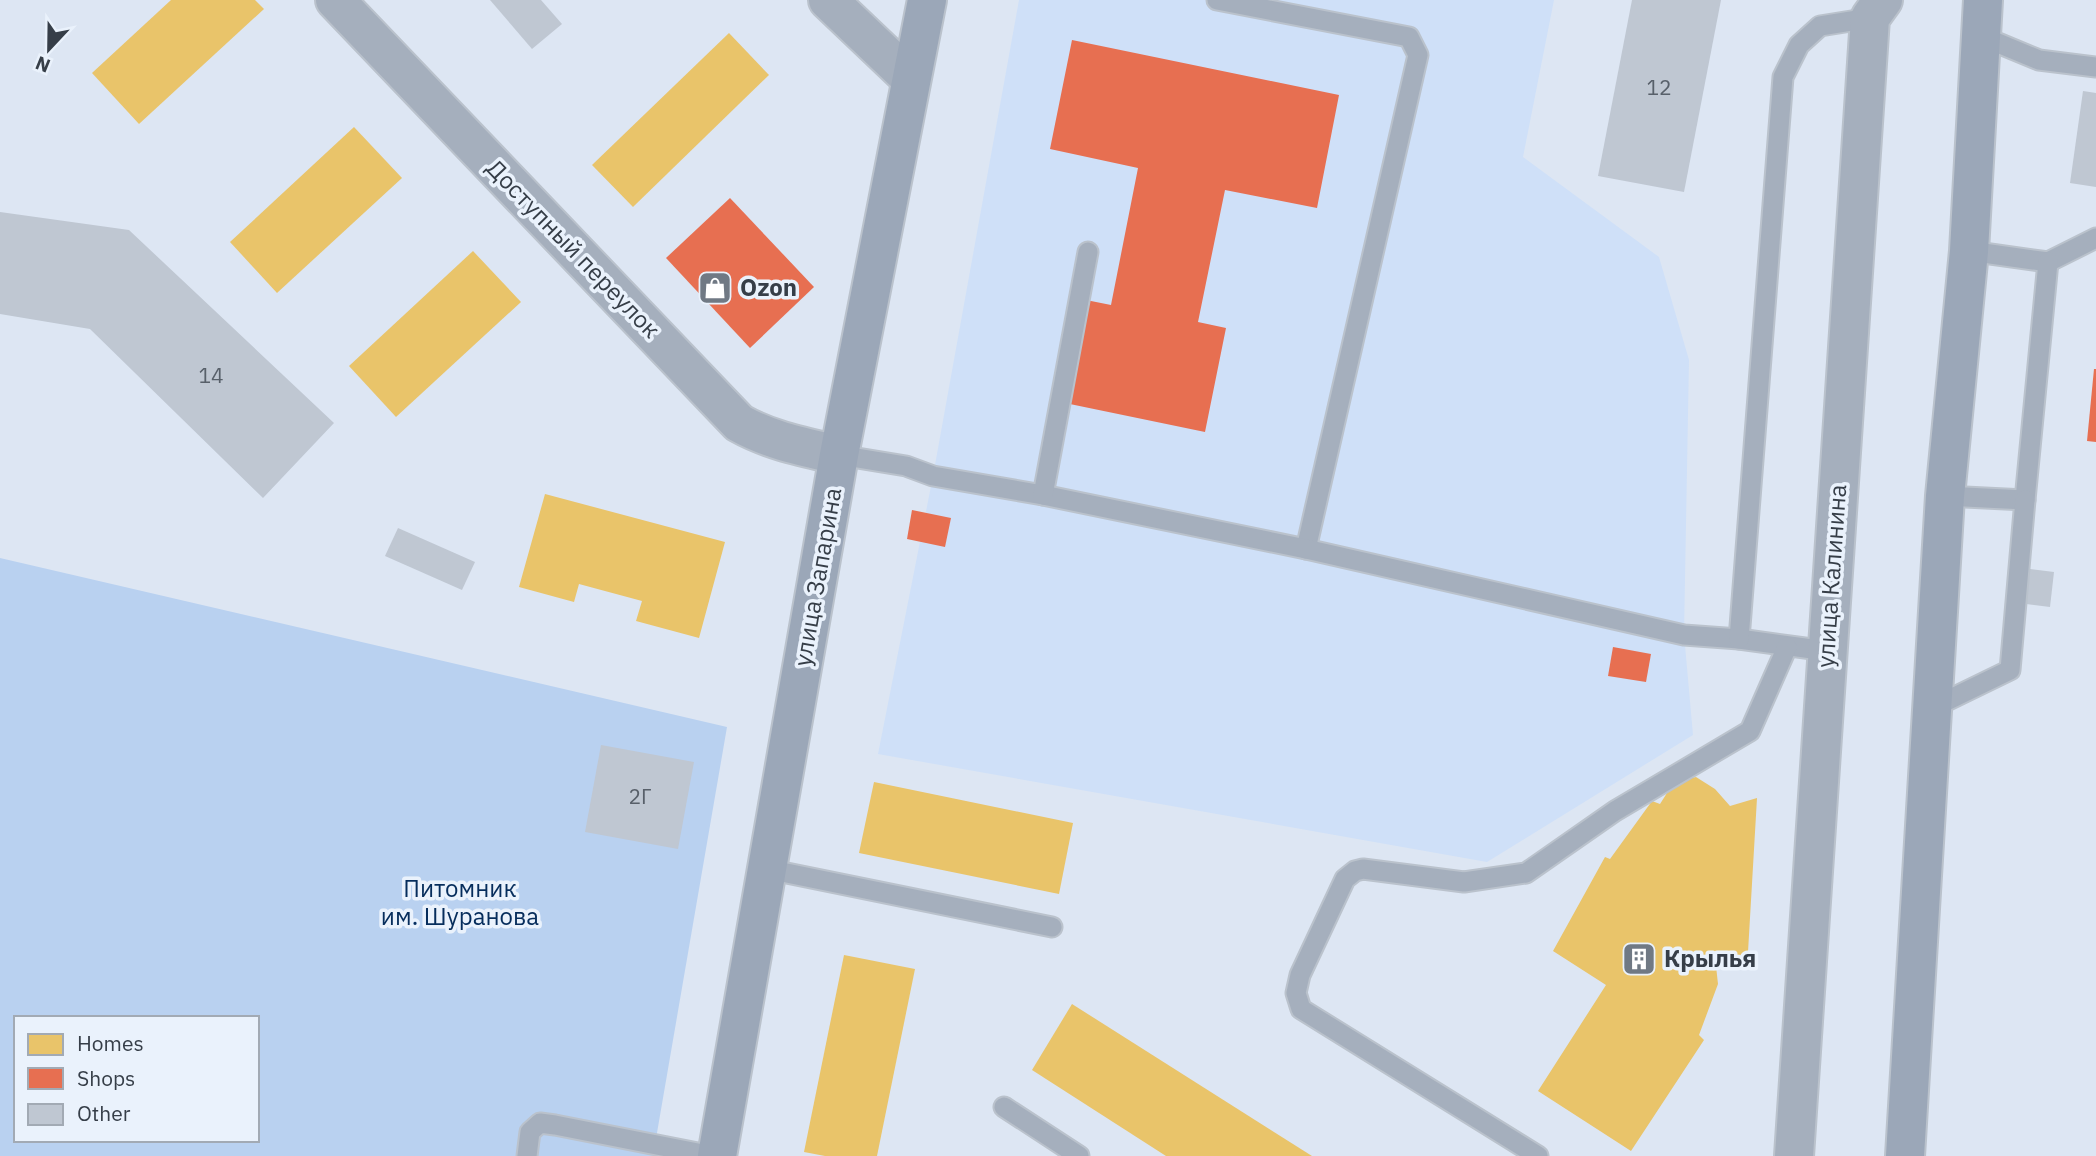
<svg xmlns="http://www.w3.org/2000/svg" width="2096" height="1156" font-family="'IBM Plex Sans',sans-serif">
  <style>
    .built { fill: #cfe0f8 }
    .green { fill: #b9d1f0; fill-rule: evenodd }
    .homes { fill: #e9c46a }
    .shops { fill: #e76f51 }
    .building { fill: #bfc7d2 }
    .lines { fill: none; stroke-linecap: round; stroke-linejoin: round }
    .service-casing { stroke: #bac2cc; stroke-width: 23 }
    .minor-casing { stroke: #bac2cc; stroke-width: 42 }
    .primary-casing { stroke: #bac2cc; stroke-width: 42 }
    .service { stroke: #a5afbd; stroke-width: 19 }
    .minor { stroke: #a5afbd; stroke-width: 38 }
    .primary { stroke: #9ba7b8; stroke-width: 38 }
    .labels { text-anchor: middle; stroke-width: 7; stroke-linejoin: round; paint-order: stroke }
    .number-label { font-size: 21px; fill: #58606a }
    .street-label { font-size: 24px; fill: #363e48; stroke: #eaf2fc }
    .poi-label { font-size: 24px; font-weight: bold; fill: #363e48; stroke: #eaf2fc; text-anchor: start }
    .park-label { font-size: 24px; fill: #062d5c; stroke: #eaf2fc }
  </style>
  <rect width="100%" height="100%" fill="#dde6f3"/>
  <path class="built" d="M1019,0H1554L1523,157L1659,257L1689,360L1684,634L1693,735L1487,862L878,754L933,476Z"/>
  <path class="green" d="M0,558L727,727L653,1156H0ZM16,1018H257V1140H16Z"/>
  <g class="homes">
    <path d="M171,0H255L264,9L139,124L92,73Z"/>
    <path d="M729,33L769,75L633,207L592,165Z"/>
    <path d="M354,127L402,178L277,293L230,242Z"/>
    <path d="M473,251L521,302L396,417L349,366Z"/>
    <path d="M545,494L725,542L699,638L636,621L642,601L579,584L574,602L519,587Z"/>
    <path d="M1696,777L1715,789L1730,806L1757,798L1747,969L1716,966L1718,984L1699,1035L1704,1040L1631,1151L1538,1091L1606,985L1553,951L1605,857L1610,859L1652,801L1660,804L1674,782Z"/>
    <path d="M874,782L1073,823L1059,894L859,853Z"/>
    <path d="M844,955L915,969L877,1156H825L804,1152Z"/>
    <path d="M1072,1004L1312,1156H1166L1032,1070Z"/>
  </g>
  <g class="shops">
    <path d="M1072,40L1339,95L1317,208L1225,190L1198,322L1226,328L1205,432L1065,403L1086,300L1111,305L1138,168L1050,149Z"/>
    <path d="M730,198L814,287L750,348L666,258Z"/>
    <path d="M2094,369H2096V442L2087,441Z"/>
    <path d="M912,510L951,518L945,547L907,539Z"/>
    <path d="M1613,647L1651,654L1646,682L1608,676Z"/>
  </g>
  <g class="building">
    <path d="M490,0H541L562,24L532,49Z"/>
    <path d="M1632,0H1721L1684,192L1598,176Z"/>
    <path d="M2083,91L2096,93V187L2070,183Z"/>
    <path d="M0,212L129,230L334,423L263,498L90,329L0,314Z"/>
    <path d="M398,528L475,562L462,590L385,556Z"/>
    <path d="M2030,569L2054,572L2050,607L2026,604Z"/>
    <path d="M601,745L694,762L678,849L585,832Z"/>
  </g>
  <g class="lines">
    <defs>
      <g id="service">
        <path d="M1217,0L1409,37L1418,55L1306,549"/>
        <path d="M1981,36L2039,60L2096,67"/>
        <path d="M1969,251L2048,262L2096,238"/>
        <path d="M839,455L906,466L933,476L1043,495L1306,549L1684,635L1739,639L1827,651"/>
        <path d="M1043,495L1088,252"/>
        <path d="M1945,496L2025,500L2048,262"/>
        <path d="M1739,639L1783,77L1799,45L1820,26L1870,18"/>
        <path d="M1932,708L2010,670L2025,500"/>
        <path d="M767,869L1052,927"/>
        <path d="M1004,1107L1079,1156"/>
        <path d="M527,1156L530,1132L540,1123L555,1125L713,1156"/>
        <path d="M1538,1156L1301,1009L1296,993L1300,975L1345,879L1355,871L1363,869L1464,882L1526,873L1615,811L1750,731L1787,647"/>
      </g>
      <g id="minor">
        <path d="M335,0L739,423C771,441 804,447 839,455"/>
        <path d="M828,0L911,79"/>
        <path d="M1794,1156L1870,18L1883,0"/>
      </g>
      <g id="primary">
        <path d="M717,1156L839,455L927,0"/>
        <path d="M1905,1156L1945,496L1969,251L1983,0"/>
      </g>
    </defs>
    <use href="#service" class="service-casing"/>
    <use href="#minor" class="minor-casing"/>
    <use href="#primary" class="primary-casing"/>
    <use href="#service" class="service"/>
    <use href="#minor" class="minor"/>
    <use href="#primary" class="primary"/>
  </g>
  <defs>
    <symbol id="shop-square" viewBox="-11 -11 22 22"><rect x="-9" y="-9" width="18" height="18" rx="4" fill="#707984" stroke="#eaf2fc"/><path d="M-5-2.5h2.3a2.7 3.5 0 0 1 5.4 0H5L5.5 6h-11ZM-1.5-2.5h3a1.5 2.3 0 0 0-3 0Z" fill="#fff"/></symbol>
    <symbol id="building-square" viewBox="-11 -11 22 22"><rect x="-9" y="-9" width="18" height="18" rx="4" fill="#707984" stroke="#eaf2fc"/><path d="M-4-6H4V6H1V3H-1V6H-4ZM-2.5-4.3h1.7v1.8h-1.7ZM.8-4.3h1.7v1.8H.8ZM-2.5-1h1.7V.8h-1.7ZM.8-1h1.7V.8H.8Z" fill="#fff"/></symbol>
  </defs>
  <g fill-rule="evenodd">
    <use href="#shop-square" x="696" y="269" width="38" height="38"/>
    <use href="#building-square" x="1620" y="940" width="38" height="38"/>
  </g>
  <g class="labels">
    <g class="number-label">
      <text x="1659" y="95">12</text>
      <text x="211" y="383">14</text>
      <text x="640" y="804">2Г</text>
    </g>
    <g class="street-label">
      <text transform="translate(573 249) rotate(46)" y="8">Доступный переулок</text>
      <text transform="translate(1832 576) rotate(-86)" y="8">улица Калинина</text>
      <text transform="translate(818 577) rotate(-80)" y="8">улица Запарина</text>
    </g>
    <g class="poi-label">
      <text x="740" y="296">Ozon</text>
      <text x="1664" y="967">Крылья</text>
    </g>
    <g class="park-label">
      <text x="460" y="897">Питомник<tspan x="460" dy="28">им. Шуранова</tspan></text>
    </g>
  </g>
  <rect x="14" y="1016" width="245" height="126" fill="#eaf2fc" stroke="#a2aab4" stroke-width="2"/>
  <rect x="28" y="1034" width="35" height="21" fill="#e9c46a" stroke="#a2aab4" stroke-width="2"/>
  <text x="77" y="1051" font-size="21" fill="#363e48">Homes</text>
  <rect x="28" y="1068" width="35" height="21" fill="#e76f51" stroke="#a2aab4" stroke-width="2"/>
  <text x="77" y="1086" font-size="21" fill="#363e48">Shops</text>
  <rect x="28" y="1104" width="35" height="21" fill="#bfc7d2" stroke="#a2aab4" stroke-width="2"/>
  <text x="77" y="1121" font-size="21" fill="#363e48">Other</text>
  <g transform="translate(49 49) rotate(202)" stroke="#eaf2fc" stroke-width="5" paint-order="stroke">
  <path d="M0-5L12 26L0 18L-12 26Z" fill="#363e48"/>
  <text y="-10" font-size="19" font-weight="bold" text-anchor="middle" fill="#363e48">N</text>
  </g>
</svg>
